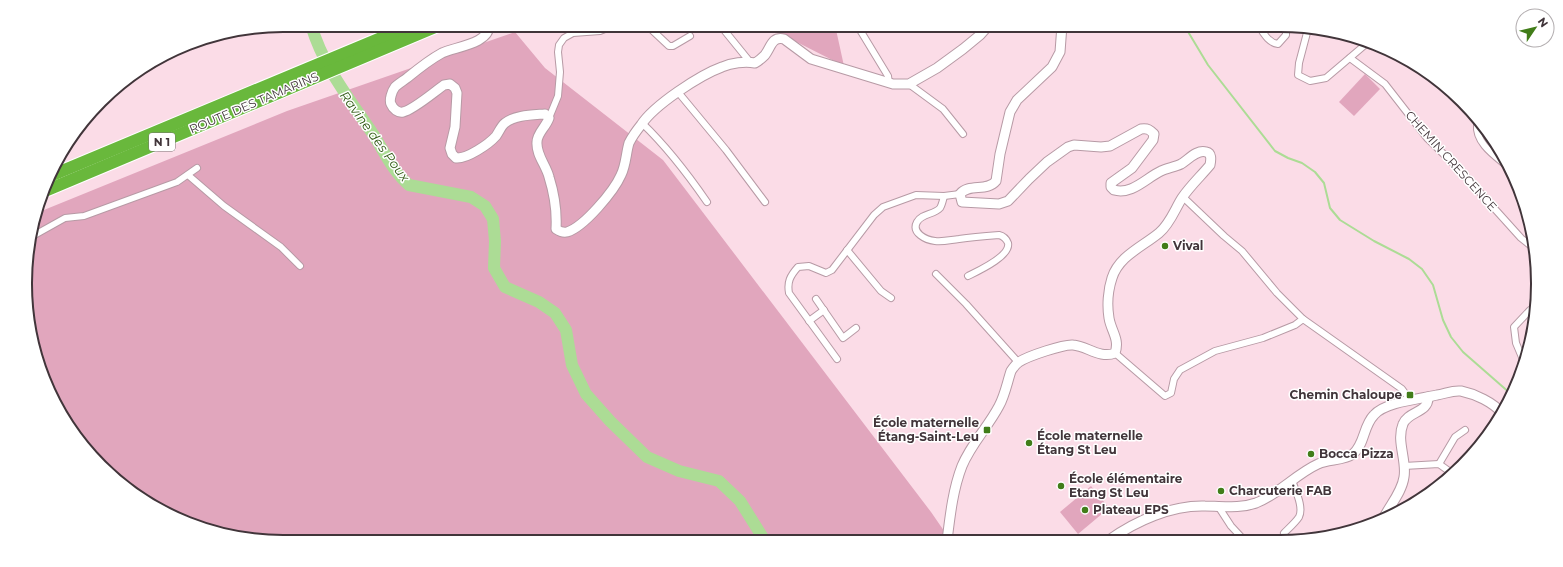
<svg xmlns="http://www.w3.org/2000/svg" width="1563" height="567" font-family="Montserrat,sans-serif">
  <style>
    .green { fill: #e1a6bd }
    .lines { fill: none; stroke-linecap: round; stroke-linejoin: round }
    .stream { stroke: #acdc95; stroke-width: 2 }
    .river { stroke: #acdc95; stroke-width: 12 }
    .street-casing { stroke: #b79aa5; stroke-width: 8 }
    .secondary-casing { stroke: #b79aa5; stroke-width: 11 }
    .highway-casing { stroke: #fff; stroke-width: 14 }
    .street { stroke: #fff; stroke-width: 6 }
    .secondary { stroke: #fff; stroke-width: 9 }
    .highway { stroke: #69b83c; stroke-width: 12 }
    .poi-dot { fill: #417d19; stroke: #fff; stroke-width: 1.5 }
    .labels { text-anchor: middle; stroke-width: 3; stroke-linejoin: round; paint-order: stroke }
    .shield { fill: #fff; stroke: #7a7275; stroke-width: 1 }
    .shield-label { font-size: 11px; font-weight: bold; fill: #41353a }
    .street-label { font-size: 12px; fill: #41353a; stroke: #fff }
    .poi-label { font-size: 12px; font-weight: bold; fill: #41353a; stroke: #fff; text-anchor: start }
    .water-label { font-size: 13px; font-style: italic; fill: #2b560f; stroke: #fff }
    .rim { fill: none; stroke: #41353a; stroke-width: 2 }
  </style>
  <rect width="100%" height="100%" fill="#fbdce7"/>
  <g class="green">
    <path d="M705,25H835L844,66L777,32L711,30Z"/>
    <path d="M515,32L545,68L663,160L931,512L951,541L284,542L217,533L140,498L69,427L34,350L27,250L39,212L287,111Z"/>
    <path d="M1365,74L1380,89L1354,116L1339,102Z"/>
    <path d="M1091,486L1109,508L1078,534L1060,512Z"/>
  </g>
  <g class="lines">
    <path class="stream" d="M1184,25L1208,65L1275,151L1288,158L1302,163L1315,172L1324,183L1330,208L1340,220L1374,241L1409,259L1422,269L1433,285L1443,320L1451,337L1463,352L1511,394"/>
    <path class="river" d="M311,25C324,68 349,98 373,134C384,151 393,172 409,185L471,197L485,206L493,219L495,241L494,268L505,287L539,302L555,313L566,330L572,365L586,394L610,421L647,457L679,471L719,481L740,501L765,541"/>
    <defs>
      <g id="street">
        <path d="M646,25L653,31L669,46H673L690,36"/>
        <path d="M720,25L750,62"/>
        <path d="M857,25L888,76L889,83"/>
        <path d="M1258,25C1263,32 1268,43 1278,44L1286,35V26"/>
        <path d="M1308,29L1299,63L1298,75L1310,81L1326,78L1366,44"/>
        <path d="M1350,58L1385,84L1427,138L1457,167L1521,238L1531,246H1535"/>
        <path d="M909,84L943,109L963,134"/>
        <path d="M678,92L726,150L765,202"/>
        <path d="M549,118L558,96L560,72L558,52L559,45L564,38L573,33L600,31L615,25"/>
        <path d="M642,123C667,147 687,173 707,202"/>
        <path d="M1477,124C1475,143 1495,156 1507,166"/>
        <path d="M188,175L224,206L281,247L300,266"/>
        <path d="M944,196C943,200 942,205 940,208C934,215 922,213 917,222C911,233 926,240 935,241C943,242 950,240 959,239C972,237 985,236 999,235C1003,236 1006,238 1008,243C1011,256 978,271 968,276"/>
        <path d="M1183,197L1224,236L1242,251L1277,293L1303,319"/>
        <path d="M31,237L65,218L84,216L177,182L197,168"/>
        <path d="M847,250L881,291L891,298"/>
        <path d="M936,274L966,304L1018,362"/>
        <path d="M816,299L843,338L856,328"/>
        <path d="M809,321L824,310"/>
        <path d="M1115,353L1165,396L1171,393L1174,379L1180,370L1215,351L1263,338L1295,325L1303,319L1402,389L1410,400"/>
        <path d="M837,359L789,293C787,282 790,276 798,267L809,266L826,273L832,270L874,215L883,207L916,195L944,196L960,194"/>
        <path d="M1524,362L1516,343L1514,327L1530,310"/>
        <path d="M1439,464L1455,437L1465,430"/>
        <path d="M1404,466L1439,464L1453,474"/>
        <path d="M1218,506L1231,526L1244,540"/>
        <path d="M1284,533C1289,528 1295,523 1299,517C1304,507 1295,490 1292,480"/>
      </g>
      <g id="secondary">
        <path d="M489,25C490,44 454,47 442,53C429,60 418,69 407,78C403,81 398,84 395,87C392,91 389,100 391,104C393,109 398,113 403,112C413,110 434,92 444,85L450,84L455,88L457,93L455,127L450,148L452,154L456,158C467,159 489,144 496,136C499,132 501,126 505,123C515,115 532,115 545,114L549,118C546,127 537,133 537,142C536,155 546,165 549,177C554,193 557,212 556,229C559,231 563,233 567,232C584,227 614,191 621,175C626,165 626,153 629,143C632,137 637,130 641,125C654,105 700,75 722,67C731,63 745,61 755,63C759,61 762,58 765,55C771,47 772,36 784,39L811,59L893,84H909L937,68L963,49L980,35L989,25"/>
        <path d="M1383,519C1390,505 1402,492 1404,477C1407,460 1396,441 1403,424C1408,411 1429,413 1428,397"/>
        <path d="M1109,540C1136,521 1171,505 1205,506C1223,506 1239,509 1256,503C1279,494 1296,474 1318,464C1328,459 1344,461 1353,454C1365,444 1363,426 1374,415C1385,402 1420,399 1437,395C1445,394 1452,390 1461,391C1475,394 1493,402 1503,414"/>
        <path d="M947,541C950,516 953,489 962,466C971,444 988,427 999,406C1005,395 1007,383 1011,371C1013,368 1016,364 1019,362C1028,356 1064,344 1073,345C1087,346 1100,359 1115,353C1120,339 1111,331 1109,318C1107,306 1108,290 1112,278C1119,256 1142,247 1159,233C1170,224 1175,209 1182,198C1190,186 1201,176 1210,165C1211,160 1212,153 1206,152C1197,149 1188,160 1181,164C1175,167 1167,168 1161,171C1146,178 1132,195 1114,190L1111,187V183L1132,168L1153,140L1154,134C1150,130 1148,128 1141,129L1110,146L1101,147L1074,145L1068,147L1047,162L1029,179L1008,201L999,204L962,202L960,194C969,183 987,192 996,181L1000,154L1010,112L1017,100L1052,67L1060,52L1062,25"/>
      </g>
      <g id="highway">
        <path d="M50,176L412,25"/>
        <path d="M45,191L440,25"/>
      </g>
    </defs>
    <use href="#street" class="street-casing"/>
    <use href="#secondary" class="secondary-casing"/>
    <use href="#highway" class="highway-casing"/>
    <use href="#street" class="street"/>
    <use href="#secondary" class="secondary"/>
    <use href="#highway" class="highway"/>
  </g>
  <g class="poi-dot">
    <circle cx="1165" cy="246" r="4"/>
    <rect x="1406" y="391" width="8" height="8" rx="2"/>
    <rect x="983" y="426" width="8" height="8" rx="2"/>
    <circle cx="1029" cy="443" r="4"/>
    <circle cx="1311" cy="454" r="4"/>
    <circle cx="1061" cy="486" r="4"/>
    <circle cx="1221" cy="491" r="4"/>
    <circle cx="1085" cy="510" r="4"/>
  </g>
  <g class="labels">
    <rect class="shield" x="149" y="133" width="26" height="18" rx="3"/>
    <g class="shield-label">
      <text x="162" y="146">N 1</text>
    </g>
    <g class="street-label">
      <text transform="translate(254 103) rotate(-23)" y="4">ROUTE DES TAMARINS</text>
      <text transform="translate(1451 161) rotate(48)" y="4">CHEMIN CRESCENCE</text>
    </g>
    <g class="poi-label">
      <text x="1173" y="250">Vival</text>
      <text x="1402" y="399" text-anchor="end">Chemin Chaloupe</text>
      <text x="979" y="427" text-anchor="end">École maternelle<tspan x="979" dy="14">Étang-Saint-Leu</tspan></text>
      <text x="1037" y="440">École maternelle<tspan x="1037" dy="14">Étang St Leu</tspan></text>
      <text x="1319" y="458">Bocca Pizza</text>
      <text x="1069" y="483">École élémentaire<tspan x="1069" dy="14">Etang St Leu</tspan></text>
      <text x="1229" y="495">Charcuterie FAB</text>
      <text x="1093" y="514">Plateau EPS</text>
    </g>
    <g class="water-label">
      <text transform="translate(375 136) rotate(54)" y="5">Ravine des Poux</text>
    </g>
  </g>
  <path d="M0 0H1563V567H0ZM283 32H1280A251 251 0 0 1 1531 283V284A251 251 0 0 1 1280 535H283A251 251 0 0 1 32 284V283A251 251 0 0 1 283 32Z" fill="#fff" fill-rule="evenodd"/>
  <path class="rim" d="M283 32H1280A251 251 0 0 1 1531 283V284A251 251 0 0 1 1280 535H283A251 251 0 0 1 32 284V283A251 251 0 0 1 283 32Z"/>
  <g transform="translate(1535 28) rotate(55)"><circle r="19" fill="#ffffff" stroke="#b3aeb0"/>
  <path d="M0-3L7 15L0 10L-7 15Z" fill="#417d19"/>
  <text y="-6" font-size="11" font-weight="bold" text-anchor="middle" fill="#41353a">N</text>
  </g>
</svg>
